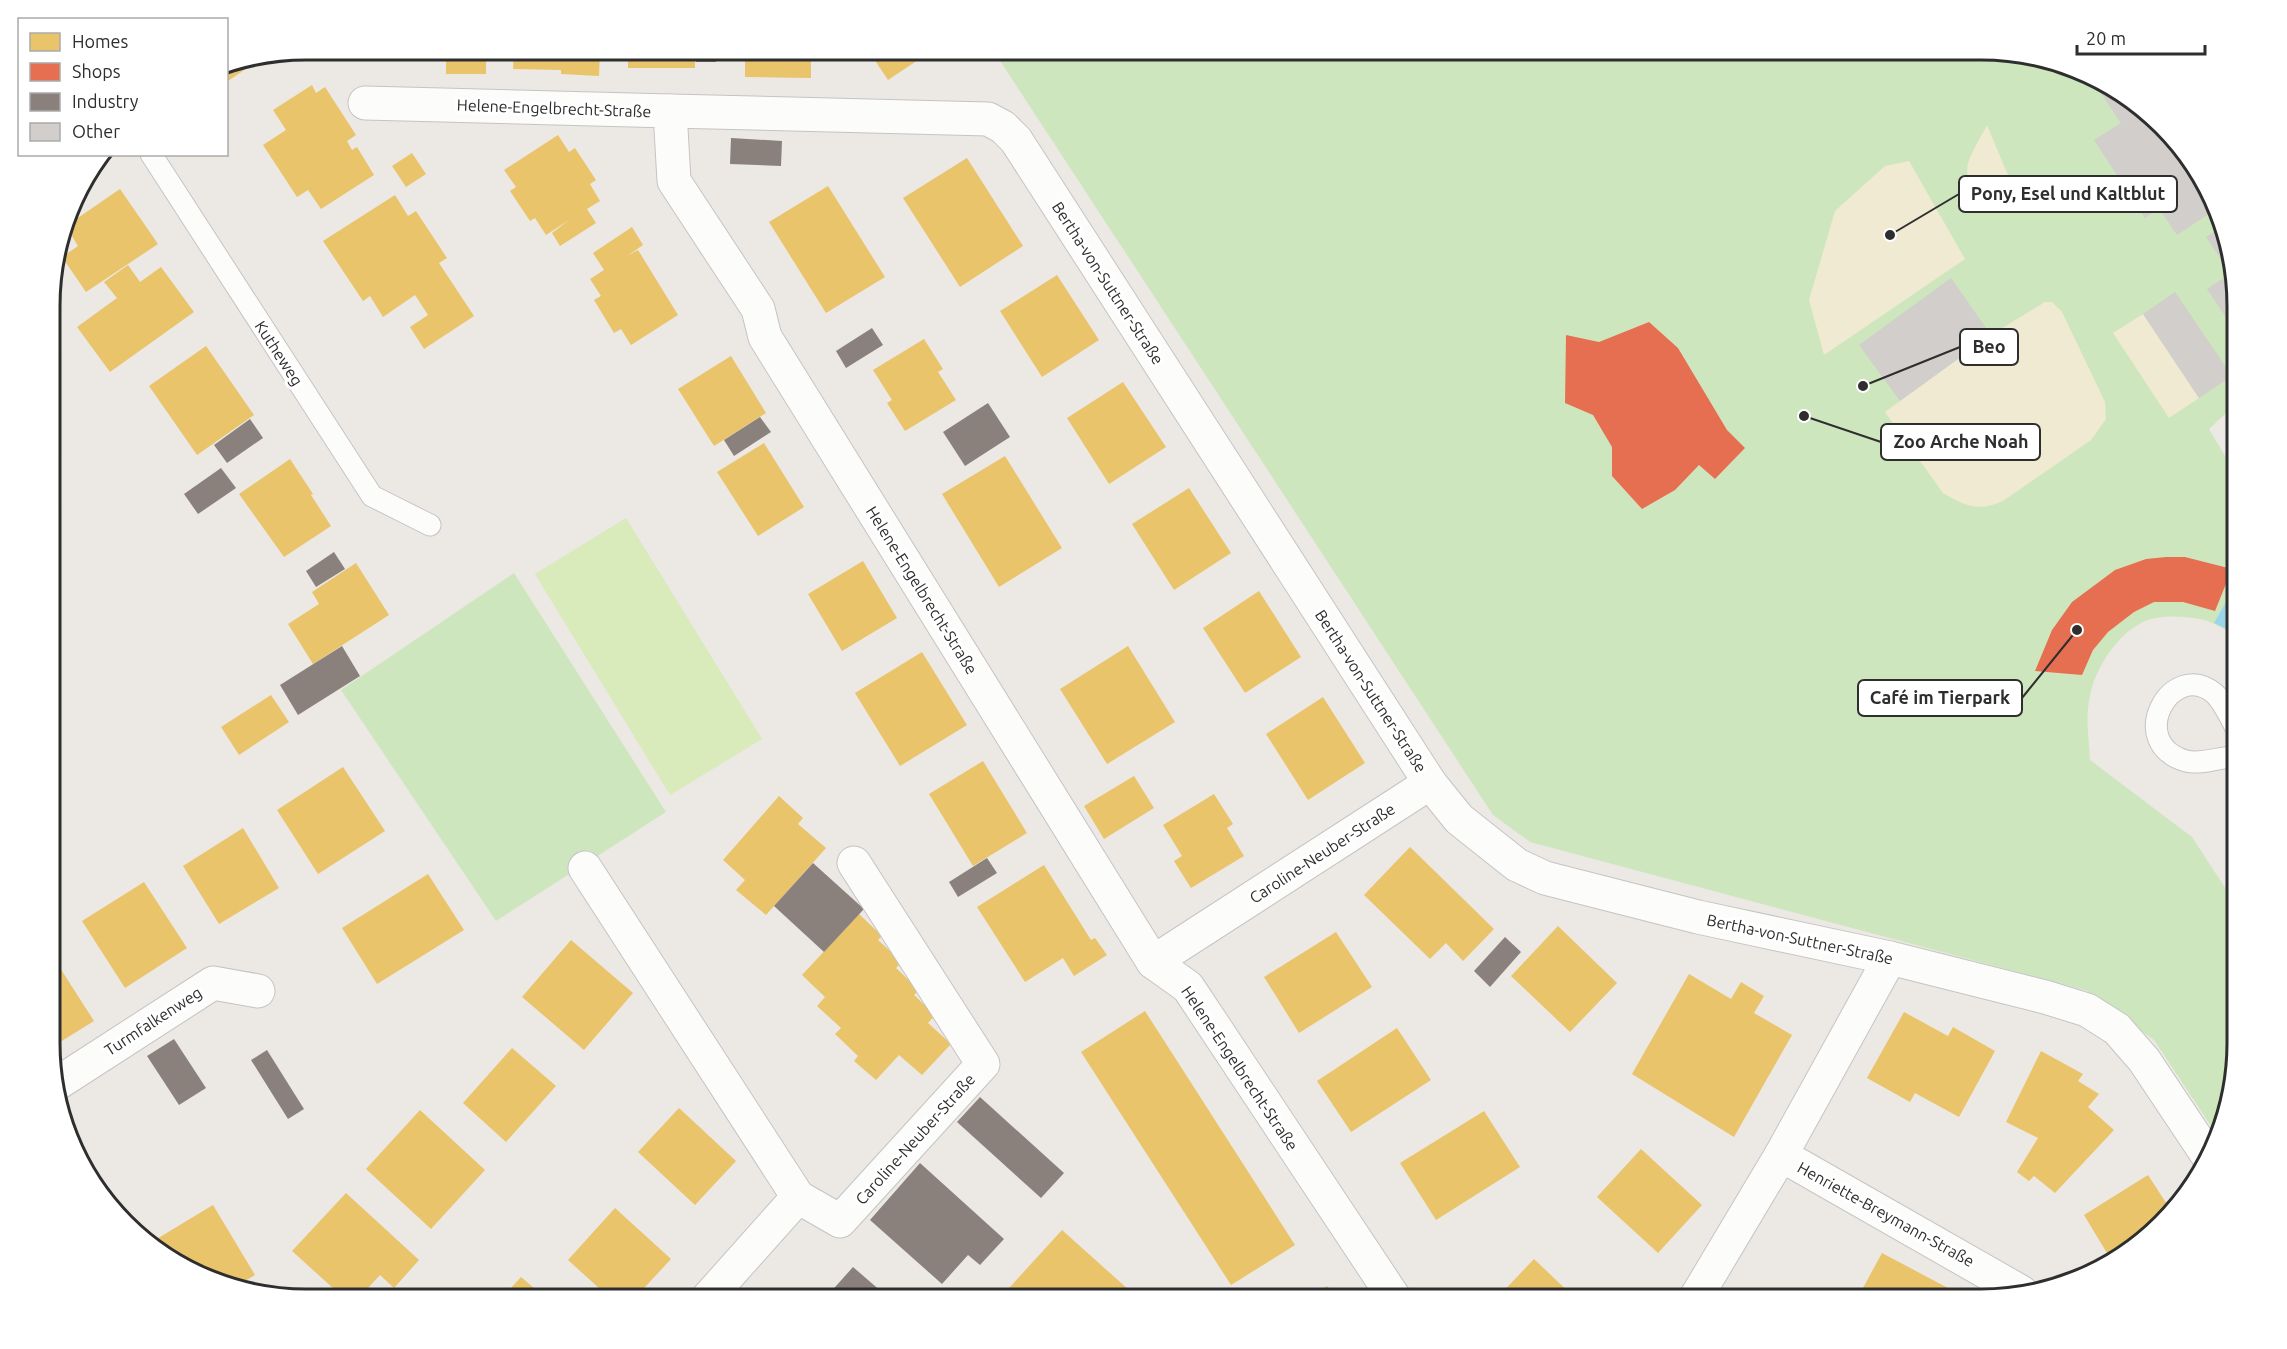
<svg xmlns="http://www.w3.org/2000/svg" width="2287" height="1349" font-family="Ubuntu,sans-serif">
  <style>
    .green { fill: #cee6be }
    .sand { fill: #f0ead3 }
    .pitch { fill: #d9eabb }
    .water { fill: #99d6ec }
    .homes { fill: #e9c46a }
    .shops { fill: #e76f51 }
    .industry { fill: #8a817c }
    .building { fill: #d1cecb }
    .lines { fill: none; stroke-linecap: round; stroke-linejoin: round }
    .lane-casing { stroke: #c5c4c5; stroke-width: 23 }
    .street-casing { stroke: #c5c4c5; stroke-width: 35 }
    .lane { stroke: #fcfcfb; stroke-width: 21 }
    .street { stroke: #fcfcfb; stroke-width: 33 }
    .labels { text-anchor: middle; stroke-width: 6; stroke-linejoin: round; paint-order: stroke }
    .street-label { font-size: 16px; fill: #2e2e2e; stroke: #fff }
    .rim { fill: none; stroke: #2e2e2e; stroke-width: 3 }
    .leader { fill: none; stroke: #2e2e2e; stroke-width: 2 }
    .callout-dot { fill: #2e2e2e; stroke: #fff; stroke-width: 2 }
    .callout { fill: #fff; stroke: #2e2e2e; stroke-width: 2 }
    .callout-label { font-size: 18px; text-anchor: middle; font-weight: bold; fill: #2e2e2e }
  </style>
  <rect width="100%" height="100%" fill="#ece8e4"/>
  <g class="green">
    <path d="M993,50H1982L2048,58L2110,84L2194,164L2224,224L2237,289V403L2209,429L2237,476V637C2227,631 2215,623 2204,620C2185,616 2159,614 2141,623C2116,636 2095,669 2090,696C2085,717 2089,739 2090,760L2192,837L2237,906V1060L2215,1132L2154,1040L2088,991L1530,842L1493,815Z"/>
    <path d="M514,573L666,812L496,921L341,690Z"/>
  </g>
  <g class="sand">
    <path d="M1987,125L2007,173L2017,189L1986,212C1959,167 1963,170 1987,125Z"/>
    <path d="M1909,161L1965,259L1824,355L1809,300L1835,211L1885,166Z"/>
    <path d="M2045,302H2052L2062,312L2105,402L2106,419L2091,440L2003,501C1979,512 1965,506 1943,493L1885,412L1991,335Z"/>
    <path d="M2143,314L2199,398L2169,418L2113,333Z"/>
  </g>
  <path class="pitch" d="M626,518L762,739L670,795L535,574Z"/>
  <path class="water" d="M2237,583V634L2214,623Z"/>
  <g class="homes">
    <rect x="446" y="50" width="40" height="24"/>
    <path d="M514,50H600L599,76L561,74V70L513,69Z"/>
    <rect x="628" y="50" width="67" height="18"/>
    <path d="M745,50H811V78L745,77Z"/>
    <path d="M868,50H933L888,80Z"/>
    <path d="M262,58L228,81L226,79V65Z"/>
    <path d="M312,85L316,93L325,87L356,135L347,141L352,150L357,147L374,175L321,209L308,190L297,197L263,145L286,130L273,110Z"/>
    <path d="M558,135L569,152L575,148L596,180L590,184L600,201L587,209L596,223L560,246L552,233L569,220L546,235L535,218L530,221L510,191L516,187L504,170Z"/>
    <path d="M412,153L426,174L406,187L392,166Z"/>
    <path d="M967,158L1023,246L960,287L903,198Z"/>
    <path d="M828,186L885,277L826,313L769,222Z"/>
    <path d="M120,189L158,244L86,292L62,257L78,246L66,226Z"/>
    <path d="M395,195L408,216L416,211L447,258L439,263L474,316L424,349L410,327L428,315L415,295L383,317L370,296L363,301L323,241Z"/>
    <path d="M632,227L643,245L627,256L638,250L678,315L631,345L621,329L614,333L594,300L601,296L590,279L604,270L593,253Z"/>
    <path d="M128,265L140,282L161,267L194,312L110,372L77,327L117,298L104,282Z"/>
    <path d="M1057,275L1099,340L1042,377L1000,311Z"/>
    <path d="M924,339L943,369L938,372L956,400L905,431L887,403L892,400L873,370Z"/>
    <path d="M206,346L254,415L197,455L149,386Z"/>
    <path d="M731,356L766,413L714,446L678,389Z"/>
    <path d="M1123,382L1166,447L1109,484L1067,418Z"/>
    <path d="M764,443L804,507L758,536L717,472Z"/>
    <path d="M1005,456L1062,548L999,587L942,494Z"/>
    <path d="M290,459L313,494L311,495L331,526L284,557L239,494Z"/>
    <path d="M1189,488L1231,553L1174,590L1132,524Z"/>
    <path d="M863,561L897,618L842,651L808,594Z"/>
    <path d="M356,563L389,615L313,664L288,624L319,604L312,592Z"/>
    <path d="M1259,591L1301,657L1245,693L1203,628Z"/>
    <path d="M1128,646L1175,722L1107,764L1060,689Z"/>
    <path d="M922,652L967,725L900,766L855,693Z"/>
    <path d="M271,695L289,722L239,755L221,727Z"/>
    <path d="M1323,697L1365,763L1308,800L1266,734Z"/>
    <path d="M983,761L1027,833L973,866L929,794Z"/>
    <path d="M343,767L385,831L318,874L277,810Z"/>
    <path d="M1134,776L1154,808L1104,839L1084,806Z"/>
    <path d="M1214,794L1233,824L1227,828L1244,856L1191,888L1174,861L1182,856L1163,825Z"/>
    <path d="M779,796L803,818L798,824L826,848L766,915L736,890L745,880L723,860Z"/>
    <path d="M243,828L279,888L219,924L183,866Z"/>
    <path d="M1410,847L1494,929L1463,961L1446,943L1430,959L1364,895Z"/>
    <path d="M1044,865L1091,940L1095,938L1107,955L1074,976L1063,958L1025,982L977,907Z"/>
    <path d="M428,874L464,930L377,984L342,928Z"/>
    <path d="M144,882L187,948L125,988L82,921Z"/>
    <path d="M859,914L882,936L878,940L902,962L896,968L919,990L914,995L935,1015L928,1023L951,1044L922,1075L899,1055L876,1080L854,1061L858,1056L835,1034L841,1028L817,1006L825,997L802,975Z"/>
    <path d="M1558,926L1617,983L1570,1032L1511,976Z"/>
    <path d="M1336,932L1372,987L1299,1033L1264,977Z"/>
    <path d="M571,940L633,993L584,1050L522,997Z"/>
    <path d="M53,957L94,1021L52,1047V958Z"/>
    <path d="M1689,974L1731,999L1741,982L1764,996L1754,1013L1792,1035L1734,1137L1632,1074Z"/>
    <path d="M1145,1011L1295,1245L1231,1285L1081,1052Z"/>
    <path d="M1904,1012L1948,1036L1953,1027L1995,1051L1959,1117L1915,1093L1910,1102L1867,1078Z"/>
    <path d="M1397,1028L1431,1080L1351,1132L1317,1081Z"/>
    <path d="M512,1048L556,1086L506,1142L463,1103Z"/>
    <path d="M2041,1051L2083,1074L2078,1081L2099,1094L2088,1107L2114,1130L2055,1193L2034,1176L2029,1181L2017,1172L2038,1138L2006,1122Z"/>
    <path d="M679,1108L736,1161L695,1205L638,1152Z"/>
    <path d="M420,1110L485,1170L431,1229L366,1169Z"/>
    <path d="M1484,1111L1520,1167L1436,1220L1400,1163Z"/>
    <path d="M1641,1149L1702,1205L1658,1253L1597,1197Z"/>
    <path d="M2148,1175L2172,1212L2163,1224L2113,1263L2084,1215Z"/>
    <path d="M346,1193L419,1260L394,1288L380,1275L358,1299H345L292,1251Z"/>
    <path d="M213,1205L255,1275L233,1288L177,1265L160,1249L155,1240Z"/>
    <path d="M615,1208L671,1259L634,1299H611L568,1260Z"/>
    <path d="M1062,1230L1139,1299H999Z"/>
    <path d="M1882,1253L1948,1288L1943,1299H1857Z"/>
    <path d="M1534,1259L1576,1299H1496Z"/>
    <path d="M521,1277L547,1299H501Z"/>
    <path d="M1327,1286L1335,1299H1307Z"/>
  </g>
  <g class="shops">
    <path d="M1649,322L1678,348L1727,430L1745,448L1715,479L1699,465L1675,490L1642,509L1612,476V447L1593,415L1565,403L1566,335L1599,342Z"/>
    <path d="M2166,557H2185L2232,569L2215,611L2183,602H2154L2134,612L2108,632L2093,650L2082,675L2035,671L2052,630L2072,602L2115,570L2146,559Z"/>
  </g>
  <g class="industry">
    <rect x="696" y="50" width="20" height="12"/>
    <path d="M731,138L782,141L781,166L730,164Z"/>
    <path d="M872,328L883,345L846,368L836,351Z"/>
    <path d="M988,403L1010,437L965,466L943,432Z"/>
    <path d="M760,417L771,432L734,456L724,440Z"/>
    <path d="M250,419L263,438L227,463L214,445Z"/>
    <path d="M221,468L236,488L198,514L184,494Z"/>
    <path d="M334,552L345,569L316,587L306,571Z"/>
    <path d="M342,646L360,676L298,715L280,685Z"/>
    <path d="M987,858L997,873L958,897L949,882Z"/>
    <path d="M813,863L864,909L824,952L774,906Z"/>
    <path d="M1505,937L1521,952L1490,987L1474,971Z"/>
    <path d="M174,1039L206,1088L179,1105L147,1056Z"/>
    <path d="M267,1050L304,1109L288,1119L251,1060Z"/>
    <path d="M980,1097L1064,1173L1041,1198L957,1122Z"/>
    <path d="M920,1163L1004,1239L980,1265L968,1255L942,1284L870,1220Z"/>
    <path d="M853,1267L890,1299H833L828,1295Z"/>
  </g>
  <g class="building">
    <path d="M2099,80L2110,84L2174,144L2216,209L2177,235L2159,208L2145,218L2094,140L2121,123L2094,83Z"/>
    <path d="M2224,225L2235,280L2206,237Z"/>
    <path d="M2230,274L2237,289V317L2229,322L2207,289Z"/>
    <path d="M1951,278L1991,335L1900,401L1859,345Z"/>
    <path d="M2175,292L2232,376L2199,398L2143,314Z"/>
  </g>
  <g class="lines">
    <defs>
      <g id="lane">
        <path d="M151,154L372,496L430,525"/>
        <path d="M2237,730C2231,719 2224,703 2215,694C2172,657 2124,743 2186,761C2203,765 2221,756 2237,757"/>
      </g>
      <g id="street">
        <path d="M365,103L670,111L674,181L758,309L765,337L1153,962L1188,987L1395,1299"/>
        <path d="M670,111L988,119L1003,127L1016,140L1430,783L1459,819L1517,865L1545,878L1698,917L1890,958L2045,997L2087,1010L2117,1029L2144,1060L2208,1156"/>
        <path d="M585,868L798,1197"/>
        <path d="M1153,962L1430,783"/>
        <path d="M55,1085L213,983L258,991"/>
        <path d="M1781,1155L2021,1292"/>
        <path d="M707,1299L798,1197L840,1221L983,1064L854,863"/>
        <path d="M1695,1299L1781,1155L1890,958"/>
      </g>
    </defs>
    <use href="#lane" class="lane-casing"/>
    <use href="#street" class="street-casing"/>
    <use href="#lane" class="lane"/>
    <use href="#street" class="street"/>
  </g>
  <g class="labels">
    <g class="street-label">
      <text transform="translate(554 108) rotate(2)" y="6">Helene-Engelbrecht-Straße</text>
      <text transform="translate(1108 283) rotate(57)" y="6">Bertha-von-Suttner-Straße</text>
      <text transform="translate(279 353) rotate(57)" y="6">Kutheweg</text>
      <text transform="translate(922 590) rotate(58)" y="6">Helene-Engelbrecht-Straße</text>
      <text transform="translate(1371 691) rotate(57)" y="6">Bertha-von-Suttner-Straße</text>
      <text transform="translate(1322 853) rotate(-33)" y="6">Caroline-Neuber-Straße</text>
      <text transform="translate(1800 939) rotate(12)" y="6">Bertha-von-Suttner-Straße</text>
      <text transform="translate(153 1021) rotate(-33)" y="6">Turmfalkenweg</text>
      <text transform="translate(1240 1068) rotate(56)" y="6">Helene-Engelbrecht-Straße</text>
      <text transform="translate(915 1139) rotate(-48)" y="6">Caroline-Neuber-Straße</text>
      <text transform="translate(1886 1214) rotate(29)" y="6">Henriette-Breymann-Straße</text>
    </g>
  </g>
  <path d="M0 0H2287V1349H0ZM306 60H1981A246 246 0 0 1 2227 306V1043A246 246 0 0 1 1981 1289H306A246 246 0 0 1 60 1043V306A246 246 0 0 1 306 60Z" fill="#fff" fill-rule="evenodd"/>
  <path class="rim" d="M306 60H1981A246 246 0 0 1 2227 306V1043A246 246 0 0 1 1981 1289H306A246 246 0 0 1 60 1043V306A246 246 0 0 1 306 60Z"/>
  <path class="leader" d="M1890 235L1959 194M1863 386L1960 347M1804 416L1881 442M2077 630L2022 698"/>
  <g class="callout-dot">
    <circle cx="1890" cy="235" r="6"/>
    <circle cx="1863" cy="386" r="6"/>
    <circle cx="1804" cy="416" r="6"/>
    <circle cx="2077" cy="630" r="6"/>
  </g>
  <g class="callout">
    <rect x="1959" y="176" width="218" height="36" rx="6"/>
    <rect x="1960" y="329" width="58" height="36" rx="6"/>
    <rect x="1881" y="424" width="159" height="36" rx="6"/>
    <rect x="1858" y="680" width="164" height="36" rx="6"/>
  </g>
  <g class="callout-label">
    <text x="2068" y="200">Pony, Esel und Kaltblut</text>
    <text x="1989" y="353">Beo</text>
    <text x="1961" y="448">Zoo Arche Noah</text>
    <text x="1940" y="704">Café im Tierpark</text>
  </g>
  <rect x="18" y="18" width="210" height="138" fill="#ffffff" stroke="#ababab" stroke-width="1.5"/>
  <rect x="30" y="33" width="30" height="18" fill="#e9c46a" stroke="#ababab" stroke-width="1.5"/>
  <text x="72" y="48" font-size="18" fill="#2e2e2e">Homes</text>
  <rect x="30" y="63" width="30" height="18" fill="#e76f51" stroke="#ababab" stroke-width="1.5"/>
  <text x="72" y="78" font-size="18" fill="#2e2e2e">Shops</text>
  <rect x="30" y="93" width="30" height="18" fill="#8a817c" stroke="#ababab" stroke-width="1.5"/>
  <text x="72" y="108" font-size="18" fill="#2e2e2e">Industry</text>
  <rect x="30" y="123" width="30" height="18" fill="#d1cecb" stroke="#ababab" stroke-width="1.5"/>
  <text x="72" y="138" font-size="18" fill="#2e2e2e">Other</text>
  <path d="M2077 45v9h128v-9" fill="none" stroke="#2e2e2e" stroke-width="3"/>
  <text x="2086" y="45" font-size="18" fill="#2e2e2e" stroke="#ffffff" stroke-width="4.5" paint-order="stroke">20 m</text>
</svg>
